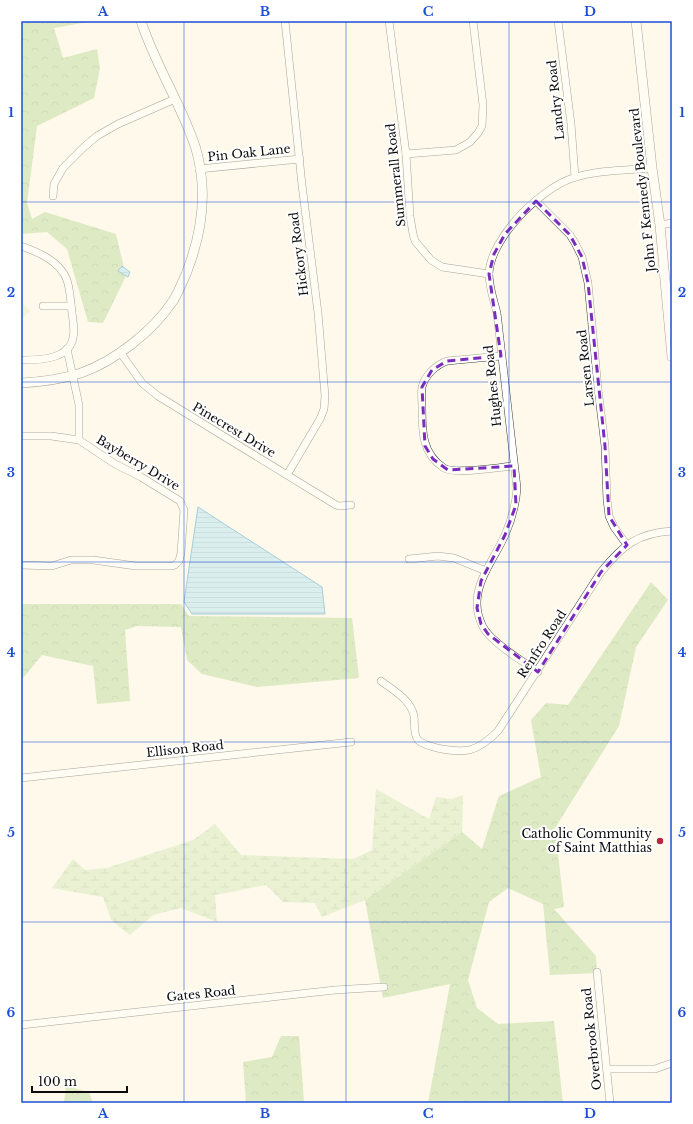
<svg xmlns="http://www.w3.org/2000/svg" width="693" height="1124" font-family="'Libre Baskerville',serif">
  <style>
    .forest { fill: url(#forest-crowns) }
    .wetland { fill: url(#wetland-marsh) }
    .pitch { fill: #e3efc7 }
    .water { fill: url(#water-rules); stroke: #3999c9 }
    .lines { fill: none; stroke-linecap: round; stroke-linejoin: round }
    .minor-casing { stroke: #3e3e3e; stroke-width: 8 }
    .tertiary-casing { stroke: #3e3e3e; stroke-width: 10 }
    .minor { stroke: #fff; stroke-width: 7 }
    .tertiary { stroke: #fff; stroke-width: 9 }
    .marked { fill: none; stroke: #7b2cbf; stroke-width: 3; stroke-dasharray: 8 5; stroke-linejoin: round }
    .grid { fill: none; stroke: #1d4ed8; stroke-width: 1; stroke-opacity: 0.55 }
    .poi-dot { fill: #b72838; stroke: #fff; stroke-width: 1.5 }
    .labels { text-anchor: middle; stroke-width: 4; stroke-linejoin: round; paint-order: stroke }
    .street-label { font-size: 12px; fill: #0b0b0b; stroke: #fff }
    .poi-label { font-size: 12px; fill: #0b0b0b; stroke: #fff; text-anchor: end }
    .neatline { fill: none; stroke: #1d4ed8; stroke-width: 1.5 }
    .grid-label { font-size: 13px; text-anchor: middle; font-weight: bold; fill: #1d4ed8 }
  </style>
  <defs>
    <pattern id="forest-crowns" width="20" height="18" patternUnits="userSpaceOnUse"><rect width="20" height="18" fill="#b7d795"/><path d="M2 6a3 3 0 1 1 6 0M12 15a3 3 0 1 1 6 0" fill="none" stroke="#9cb77f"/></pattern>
    <pattern id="wetland-marsh" width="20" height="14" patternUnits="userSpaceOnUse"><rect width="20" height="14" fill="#d2e7b5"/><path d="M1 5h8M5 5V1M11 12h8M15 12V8" fill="none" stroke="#b3c59a"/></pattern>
    <pattern id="water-rules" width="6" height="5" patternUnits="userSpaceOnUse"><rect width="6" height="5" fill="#b0dff4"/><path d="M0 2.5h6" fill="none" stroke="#96bed0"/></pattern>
  </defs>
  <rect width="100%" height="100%" fill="#fef9ea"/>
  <g class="forest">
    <path d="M21,21H94L54,28L63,58L97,49L100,68L94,98L37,126L27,203L32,219L45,212L116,234L126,276L103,323L88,322L67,249L47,232L21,234Z"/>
    <path d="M651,582L668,600L636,647L619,726L555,828L564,907L554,909L596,956L597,973L550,975L543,904L508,888L489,902L468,980L477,1008L498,1024L554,1021L563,1103H428L450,984L383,998L365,900L462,832L482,849L499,796L541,777L531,720L546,703L568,705Z"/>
    <path d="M21,604H181L189,616L352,618L359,678L257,687L202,674L187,660L181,627L137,626L125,630L130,701L97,704L93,666L42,655L24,677L21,678Z"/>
    <path d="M281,1036H299L304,1101L309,1103H246L243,1062L272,1057Z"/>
    <path d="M66,1086L89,1092L93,1103H64Z"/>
  </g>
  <path class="wetland" d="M376,789L429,819L436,797L452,799L463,795L462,832L365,900L322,917L315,903L283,902L266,885L215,895L217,922L181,908L153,915L130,935L111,920L103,897L52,888L73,859L85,870L107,868L193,840L215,824L241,855L353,859L372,850Z"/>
  <path class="pitch" d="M21,301L30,311L21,320Z"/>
  <g class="water">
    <path d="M122,266L130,272L128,277L118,271Z"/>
    <path d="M198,507L322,587L325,614H192L184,602Z"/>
  </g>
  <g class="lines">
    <defs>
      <g id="minor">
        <path d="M285,21L302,185L318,313L325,396L324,409L320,419L287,475"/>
        <path d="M389,21L406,154L410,216L413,234L415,241L431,260L442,267L489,274"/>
        <path d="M558,21L571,124L575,177"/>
        <path d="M406,154L456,150L470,142L478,133L482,126L483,105L473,21"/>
        <path d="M199,169L300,159"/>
        <path d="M53,196L54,184L63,168L84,147L97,136L118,124L175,99"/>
        <path d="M536,201L570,235L575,243L582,257L588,283L598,389L605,446L607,500L609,516L614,527L627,545"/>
        <path d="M660,225L672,223"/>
        <path d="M21,246C38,252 60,261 67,280C70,289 71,303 72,313C73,321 75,330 73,338C69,360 38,360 21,360"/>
        <path d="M43,306H71"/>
        <path d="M67,349L79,405V440"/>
        <path d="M120,352L142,383L158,396L336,505L339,506L351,505"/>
        <path d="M501,356L447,361C436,365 425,375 422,387C421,393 422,401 422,408C422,431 422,454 444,468C455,475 499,467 514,466"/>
        <path d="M21,436H51L79,440L115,464L141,477L180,501L184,510L181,553L179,561L175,565L172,566H136L93,560H71L52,566L21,565"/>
        <path d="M409,559L438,556L454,558L486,571"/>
        <path d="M538,672C521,660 503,650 489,635C483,629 480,622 478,613C472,584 494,560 505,535C512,519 516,504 517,488L497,313C494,301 489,287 489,274C490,238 541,188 573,178C596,170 628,170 652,168"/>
        <path d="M381,681C393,690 411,700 414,716C415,723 413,734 418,740C423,745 431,746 437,748C466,754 477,752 498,731L601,572C622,546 637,533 672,531"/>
        <path d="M21,778L351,742"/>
        <path d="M597,972L610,1103"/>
        <path d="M21,1025L335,990L384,987"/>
        <path d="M607,1069H655L672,1063"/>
      </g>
      <g id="tertiary">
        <path d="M636,21L652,168L660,225L672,357"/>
        <path d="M21,383C41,382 62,379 81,373C115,361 153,331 173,301C178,293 182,283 186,274C202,234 208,191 196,149C182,105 155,65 141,21"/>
      </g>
    </defs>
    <use href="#minor" class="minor-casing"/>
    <use href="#tertiary" class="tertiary-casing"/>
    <use href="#minor" class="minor"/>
    <use href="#tertiary" class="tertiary"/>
  </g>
  <path d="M0 0H693V1124H0ZM536,201L570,235L582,257L588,283L605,446L609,516L627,545L601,572L538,672L488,634L481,624L477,608L481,581L505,535L516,505L514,466L448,470L433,459L425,446L422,387L432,370L447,361L501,356L489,274L494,254L505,234Z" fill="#fef9ea" fill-opacity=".55" fill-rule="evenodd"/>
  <path class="marked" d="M536,201L570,235L582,257L588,283L605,446L609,516L627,545L601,572L538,672L488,634L481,624L477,608L481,581L505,535L516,505L514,466L448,470L433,459L425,446L422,387L432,370L447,361L501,356L489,274L494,254L505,234Z"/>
  <path class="grid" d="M184,21V1103M346,21V1103M509,21V1103M21,202H672M21,382H672M21,562H672M21,742H672M21,922H672"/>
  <circle class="poi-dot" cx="660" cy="841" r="4"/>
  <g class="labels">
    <g class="street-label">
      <text transform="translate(556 100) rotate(-96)" y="4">Landry Road</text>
      <text transform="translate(249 153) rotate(-6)" y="4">Pin Oak Lane</text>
      <text transform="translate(396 175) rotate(-96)" y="4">Summerall Road</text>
      <text transform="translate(643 190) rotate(-96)" y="4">John F Kennedy Boulevard</text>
      <text transform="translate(299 254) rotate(-97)" y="4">Hickory Road</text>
      <text transform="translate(586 368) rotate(-96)" y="4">Larsen Road</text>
      <text transform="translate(493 386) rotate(-96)" y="4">Hughes Road</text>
      <text transform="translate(234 430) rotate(31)" y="4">Pinecrest Drive</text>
      <text transform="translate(138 463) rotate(31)" y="4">Bayberry Drive</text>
      <text transform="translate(542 644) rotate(-57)" y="4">Renfro Road</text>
      <text transform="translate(185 749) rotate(-6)" y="4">Ellison Road</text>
      <text transform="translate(201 994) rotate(-6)" y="4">Gates Road</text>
      <text transform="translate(592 1039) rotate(-96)" y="4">Overbrook Road</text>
    </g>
    <g class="poi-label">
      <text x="652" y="838">Catholic Community<tspan x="652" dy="14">of Saint Matthias</tspan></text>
    </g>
  </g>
  <rect width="693" height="1124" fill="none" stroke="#ffffff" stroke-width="44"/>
  <path d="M32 1086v6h95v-6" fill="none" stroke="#0b0b0b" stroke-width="2"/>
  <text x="38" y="1086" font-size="12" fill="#0b0b0b" stroke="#ffffff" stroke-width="3" paint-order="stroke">100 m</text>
  <rect x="22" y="22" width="649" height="1080" class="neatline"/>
  <g class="grid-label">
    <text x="103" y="16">A</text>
    <text x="265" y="16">B</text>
    <text x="428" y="16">C</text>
    <text x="590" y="16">D</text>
    <text x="11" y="117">1</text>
    <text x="682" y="117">1</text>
    <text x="11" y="297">2</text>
    <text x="682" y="297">2</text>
    <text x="11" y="477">3</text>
    <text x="682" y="477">3</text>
    <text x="11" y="657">4</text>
    <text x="682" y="657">4</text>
    <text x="11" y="837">5</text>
    <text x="682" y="837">5</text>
    <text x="11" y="1017">6</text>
    <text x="682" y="1017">6</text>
    <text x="103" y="1118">A</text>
    <text x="265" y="1118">B</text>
    <text x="428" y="1118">C</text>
    <text x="590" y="1118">D</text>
  </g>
</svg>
